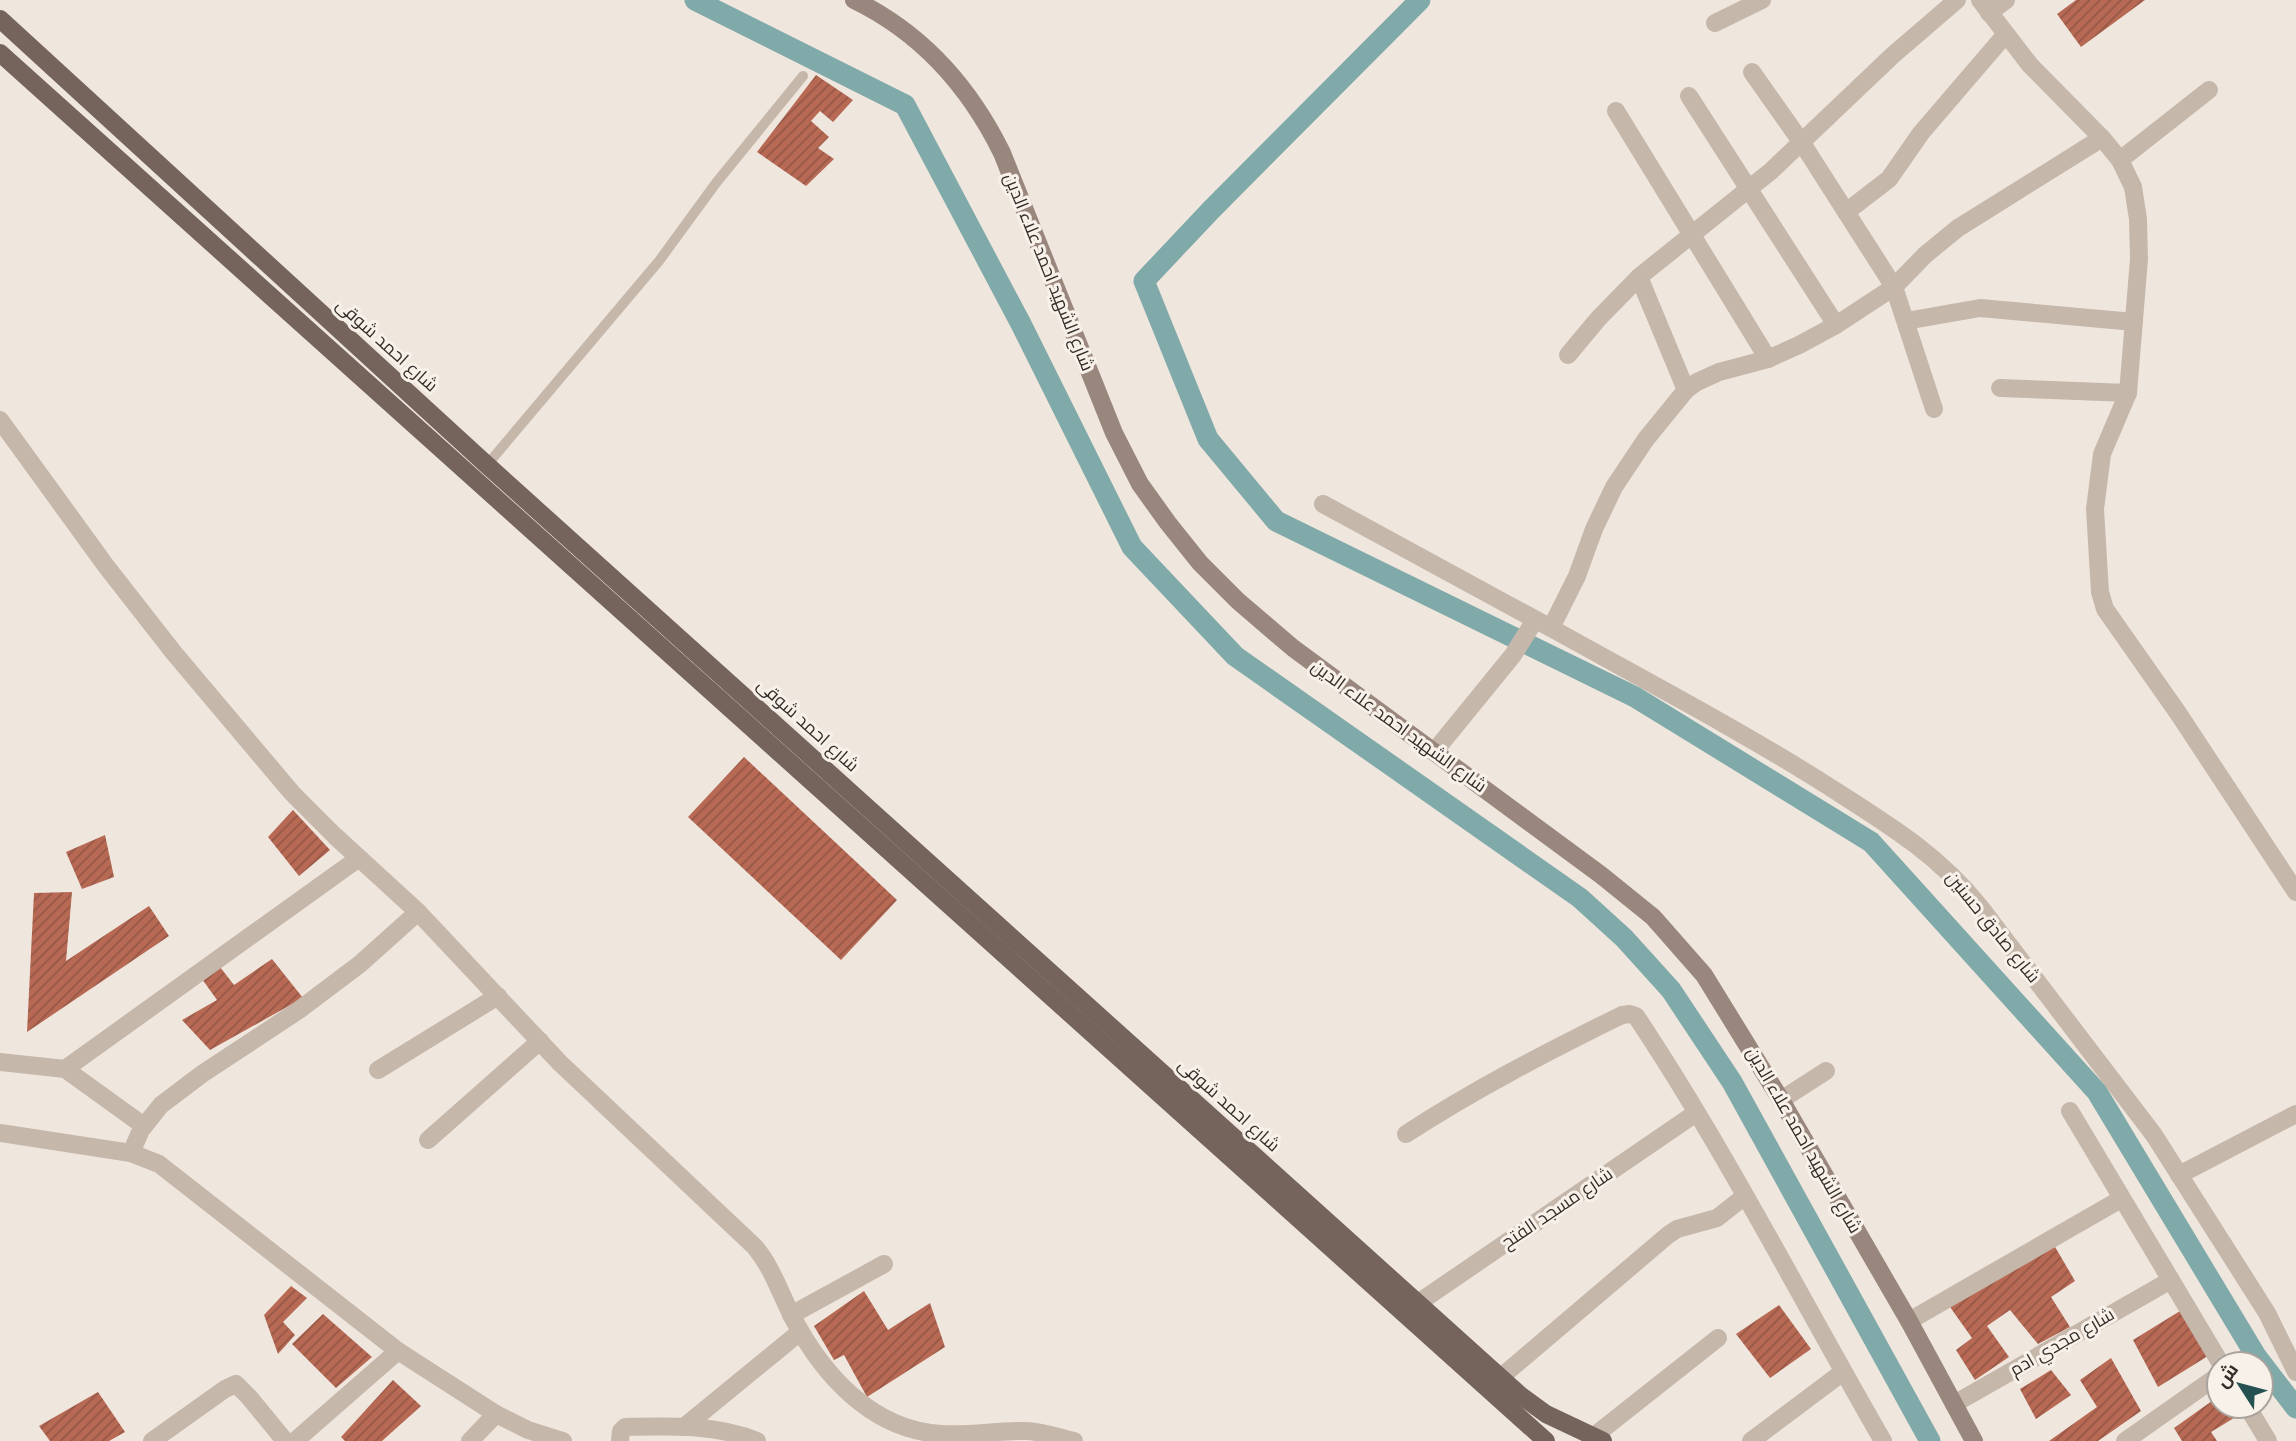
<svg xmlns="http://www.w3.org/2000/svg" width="2296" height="1441" font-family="'Noto Sans',Cairo,sans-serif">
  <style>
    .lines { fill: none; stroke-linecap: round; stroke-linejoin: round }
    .canal { stroke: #80a9a9; stroke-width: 21 }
    .building { fill: url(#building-hatch) }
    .service { stroke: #c6b7ab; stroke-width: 10 }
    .minor { stroke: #c6b7ab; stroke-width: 18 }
    .tertiary { stroke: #c6b7ab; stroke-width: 18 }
    .secondary { stroke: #99867d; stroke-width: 18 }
    .primary { stroke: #75645c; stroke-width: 18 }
    .labels { text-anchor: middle; stroke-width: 6; stroke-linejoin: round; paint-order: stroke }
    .street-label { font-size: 18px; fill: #352d29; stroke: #f7f1ea }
  </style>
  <defs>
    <pattern id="building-hatch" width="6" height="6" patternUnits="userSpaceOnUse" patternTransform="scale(1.75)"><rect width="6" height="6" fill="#b76954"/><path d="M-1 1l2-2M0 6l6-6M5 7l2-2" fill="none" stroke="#965746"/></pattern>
  </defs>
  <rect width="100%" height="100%" fill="#efe7de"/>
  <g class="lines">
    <g class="canal">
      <path d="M695,0L905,105L1021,324L1132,547L1235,656L1580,898L1624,938L1671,990L1732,1082L1930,1441"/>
      <path d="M1420,0L1211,210L1144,281L1208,439L1276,521L1635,697L1871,842L2097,1092L2256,1356L2296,1408"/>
    </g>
  </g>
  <g class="building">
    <path d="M2076,0H2145L2081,47L2057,14Z"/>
    <path d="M816,75L853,100L833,122L820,111L811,121L829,137L818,148L834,159L806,186L757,152Z"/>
    <path d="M744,757L897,900L841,960L688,817Z"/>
    <path d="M293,810L330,850L299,876L268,837Z"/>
    <path d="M105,835L114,877L82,889L66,852Z"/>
    <path d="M72,892L66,961L149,906L169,936L27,1032L34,893Z"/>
    <path d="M272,959L303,998L210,1050L182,1020L217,1000L202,979L220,967L234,985Z"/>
    <path d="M2051,1240L2075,1281L2051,1297L2070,1327L2038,1344L2010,1310L1987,1326L2009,1357L1975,1380L1956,1350L1972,1338L1950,1307Z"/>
    <path d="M291,1286L307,1298L283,1322L295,1335L278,1354L264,1315Z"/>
    <path d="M864,1291L888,1330L930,1303L945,1347L867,1397L844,1355L834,1360L814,1326Z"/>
    <path d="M1779,1305L1811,1349L1770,1378L1736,1334Z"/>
    <path d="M2180,1311L2208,1356L2158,1387L2133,1340Z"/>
    <path d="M323,1314L372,1357L336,1388L292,1344Z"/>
    <path d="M2111,1358L2141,1411L2098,1441H2049L2097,1407L2080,1380Z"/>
    <path d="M2051,1370L2071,1395L2036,1419L2020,1389Z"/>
    <path d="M393,1380L421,1406L382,1441H345L341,1437Z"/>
    <path d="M98,1392L125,1432L109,1441H50L39,1426Z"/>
    <path d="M2219,1396V1406H2244L2247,1410L2211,1432L2217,1441H2182L2174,1428Z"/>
  </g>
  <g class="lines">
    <path class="service" d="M487,465L659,261L716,183L803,76"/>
    <g class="minor">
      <path d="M1980,0L2030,65L2102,138L2120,160L2133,187L2138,219L2139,259L2128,393L2102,454L2095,509L2100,592L2105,609L2178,713L2296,892"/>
      <path d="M1989,13L2006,0"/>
      <path d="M1715,23L1762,0"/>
      <path d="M1752,72L1802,143L1894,287L1934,409"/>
      <path d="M1689,96L1836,325"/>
      <path d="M1616,111L1768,359"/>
      <path d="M2120,160L2209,90"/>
      <path d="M1846,212L1889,179L1921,133L2005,35"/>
      <path d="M1639,277L1686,390"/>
      <path d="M1906,321L1980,308L2134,322"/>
      <path d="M1568,355L1598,319L1639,277L1771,171L1893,55L1957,0"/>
      <path d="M2000,388L2128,393"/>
      <path d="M0,420L106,566L174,653L292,793L335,836L418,912L560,1063L755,1247C773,1269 780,1293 793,1318C823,1375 872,1430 941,1434C970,1436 999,1430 1027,1431C1043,1432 1058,1437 1074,1441"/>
      <path d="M1323,504L1551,628L1577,576L1594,529L1614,487L1646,439L1686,390L1697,382L1719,372L1768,359L1799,345L1836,325L1894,287L1925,255L1958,228L2102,138"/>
      <path d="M1434,752L1513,655L1535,620"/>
      <path d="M0,1062L65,1069L359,858"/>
      <path d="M65,1069L144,1126"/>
      <path d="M378,1070L498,996"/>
      <path d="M1781,1100L1826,1071"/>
      <path d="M2070,1111L2221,1364"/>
      <path d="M0,1133L131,1153L159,1164L398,1351L496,1414L528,1430L563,1441"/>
      <path d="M1406,1134C1475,1089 1547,1052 1622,1015L1630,1014L1636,1016C1727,1153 1801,1299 1883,1441"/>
      <path d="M428,1140L540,1041"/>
      <path d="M131,1153L141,1130L161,1105L202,1074L299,1010L360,964L418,912"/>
      <path d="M2179,1175L2296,1114"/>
      <path d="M1418,1303L1696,1113"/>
      <path d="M791,1315L884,1264"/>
      <path d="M1909,1321L2121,1199"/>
      <path d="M1501,1377L1668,1235L1677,1229L1717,1218L1745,1196"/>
      <path d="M1954,1404L2171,1280"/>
      <path d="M2247,1406L2268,1441"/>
      <path d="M684,1427L800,1332"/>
      <path d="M1594,1436L1718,1338"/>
      <path d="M152,1441L225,1389L236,1384L249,1397L285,1441"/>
      <path d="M295,1441L398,1351"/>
      <path d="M470,1441L496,1414"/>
      <path d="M620,1441L621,1431L625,1427C670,1426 716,1424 757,1441"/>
      <path d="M1751,1441L1843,1372"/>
      <path d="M2125,1441L2219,1375"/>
    </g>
    <path class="tertiary" d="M1551,628C1644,680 1738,729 1828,786C1886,823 1938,854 1981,908L2154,1135L2267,1313L2296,1372"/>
    <path class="secondary" d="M854,0C922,33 969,86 1002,153L1114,433L1140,484L1168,523L1200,563L1238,601L1293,648L1601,875L1653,917L1704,975L1781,1100L1909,1321L1974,1441"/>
    <g class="primary">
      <path d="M0,19L487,465L1520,1395L1546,1414L1603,1441"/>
      <path d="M0,53L1546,1441"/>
    </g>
  </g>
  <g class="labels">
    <g class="street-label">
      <text transform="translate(1049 272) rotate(68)" y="6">شارع الشهيد احمد علاء الدين</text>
      <text transform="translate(387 345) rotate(42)" y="6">شارع احمد شوقى</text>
      <text transform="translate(808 725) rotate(42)" y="6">شارع احمد شوقى</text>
      <text transform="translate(1399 726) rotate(36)" y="6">شارع الشهيد احمد علاء الدين</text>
      <text transform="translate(1993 927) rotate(51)" y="6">شارع صادق حسنين</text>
      <text transform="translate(1229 1105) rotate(42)" y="6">شارع احمد شوقى</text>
      <text transform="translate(1804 1140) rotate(60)" y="6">شارع الشهيد احمد علاء الدين</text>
      <text transform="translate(1557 1208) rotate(-34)" y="6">شارع مسجد الفتح</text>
      <text transform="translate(2062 1342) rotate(-30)" y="6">شارع مجدي ادم</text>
    </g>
  </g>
  <g transform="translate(2240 1385) rotate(306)"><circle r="33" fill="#f7f1ea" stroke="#a9a39d" stroke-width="2"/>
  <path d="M0-5L12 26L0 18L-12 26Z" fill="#245051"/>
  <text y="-10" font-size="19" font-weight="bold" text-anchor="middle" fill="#352d29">ش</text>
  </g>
</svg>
